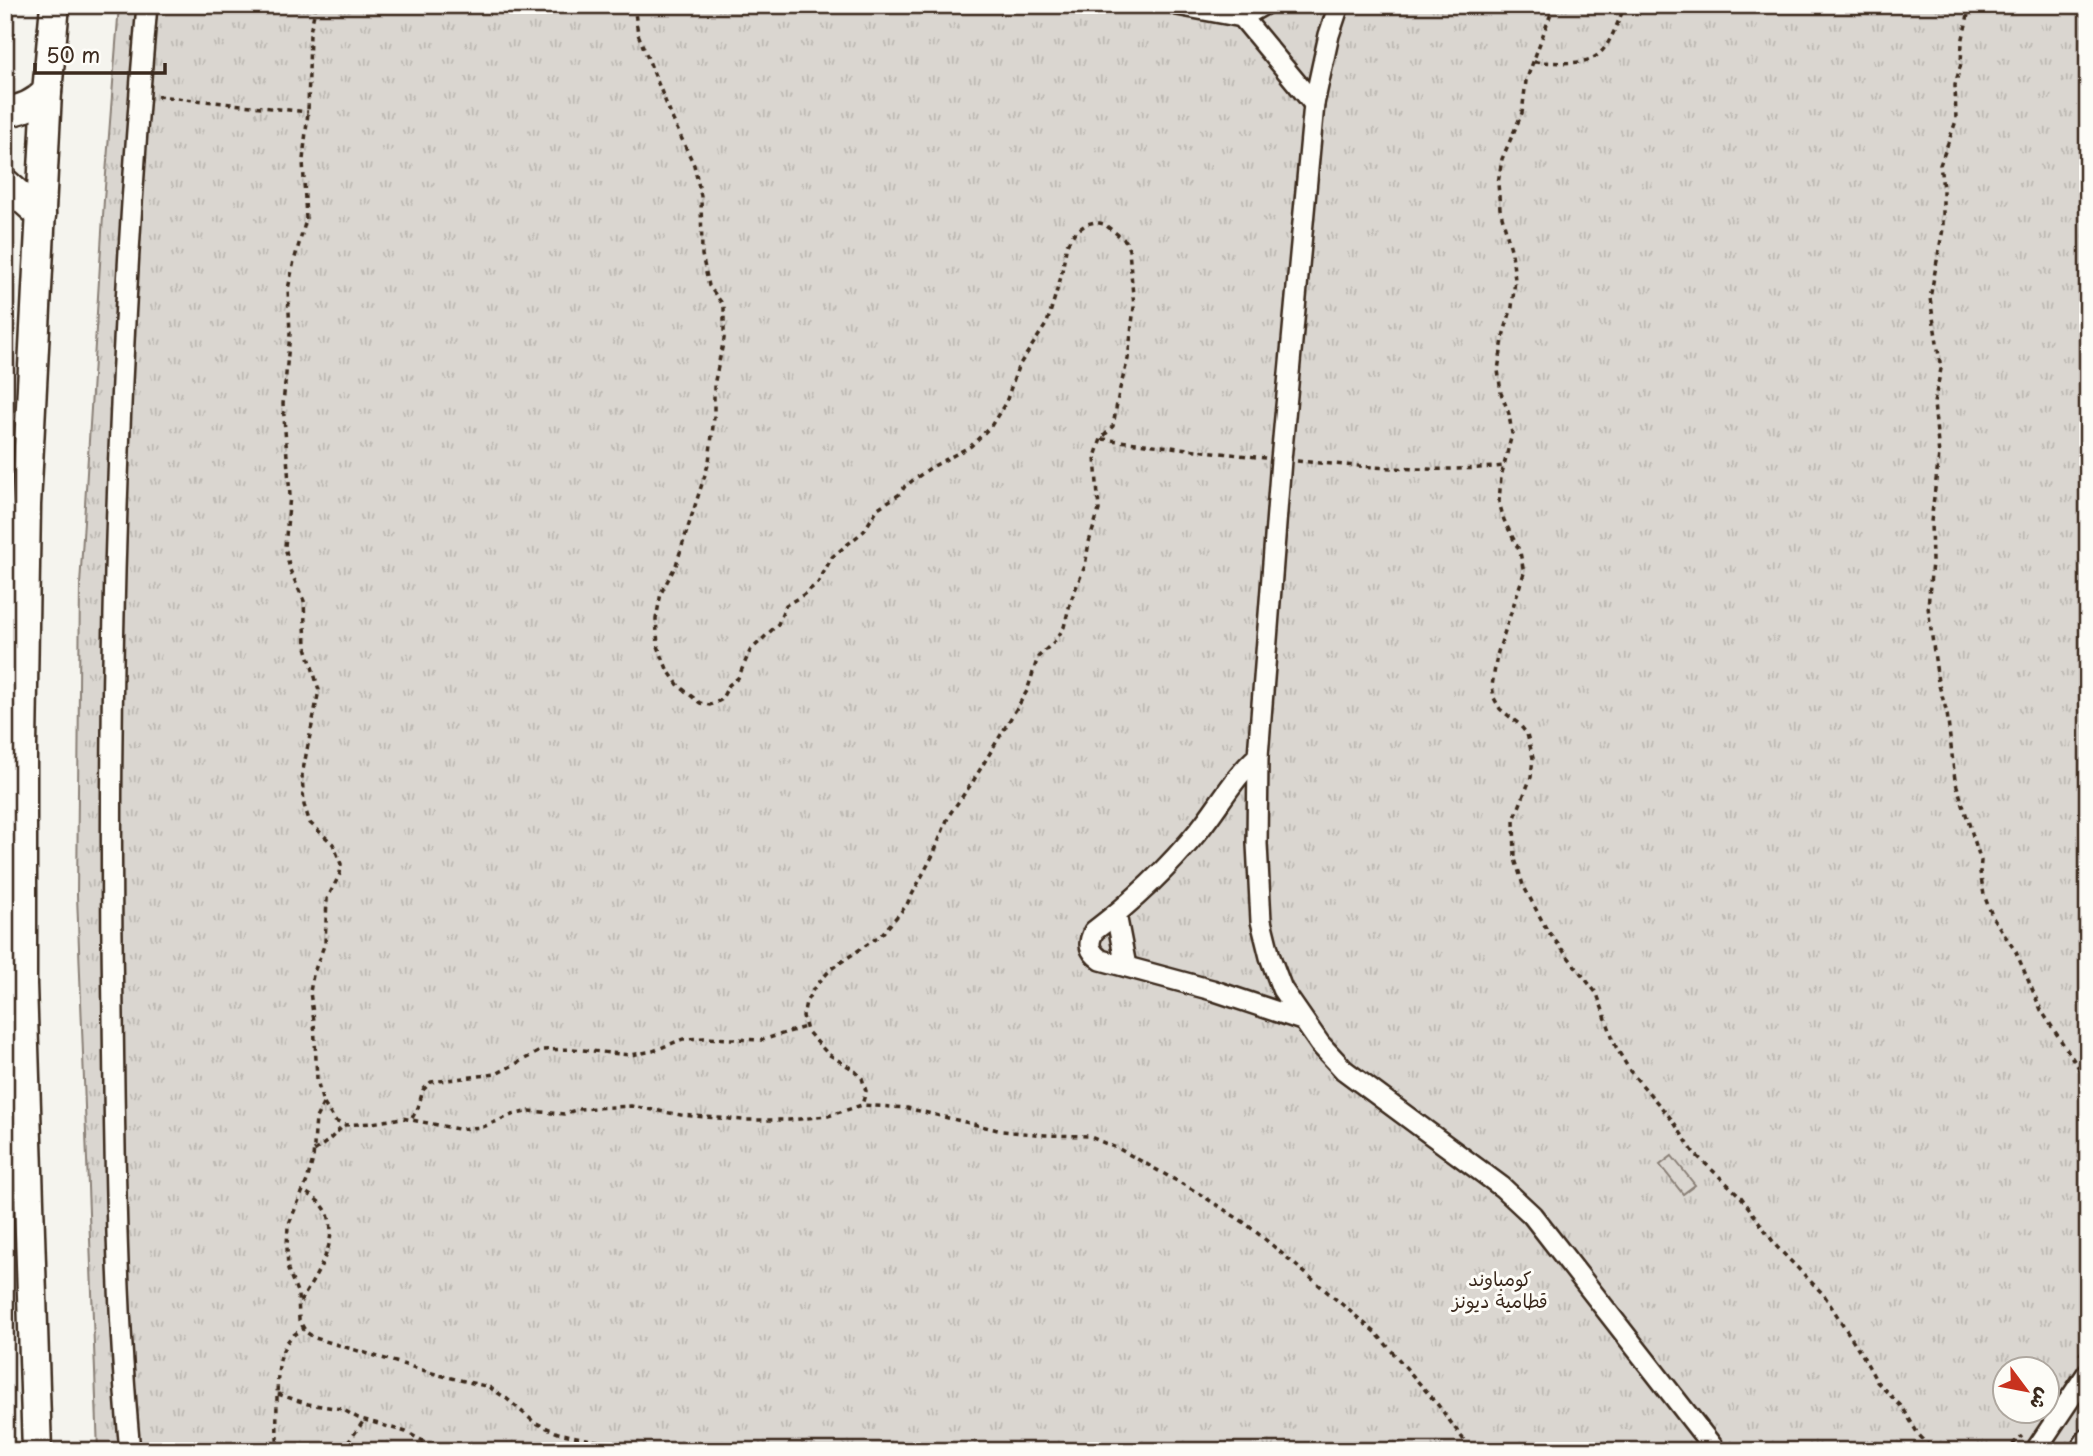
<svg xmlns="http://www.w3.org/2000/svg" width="2093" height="1456" font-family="'Playpen Sans','Playpen Sans Arabic',sans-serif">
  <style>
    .grass { fill: url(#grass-tufts); stroke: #8a8077; stroke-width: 2; fill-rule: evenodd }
    .garden { fill: #dad6d0; stroke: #8a8077; stroke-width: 2 }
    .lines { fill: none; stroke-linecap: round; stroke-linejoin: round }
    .street-casing { stroke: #3b2a1e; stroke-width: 24 }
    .secondary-casing { stroke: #3b2a1e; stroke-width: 33 }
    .path { stroke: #3b2a1e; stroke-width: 3.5; stroke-dasharray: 5 5; stroke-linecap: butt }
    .street { stroke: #fdfcf7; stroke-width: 19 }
    .secondary { stroke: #fdfcf7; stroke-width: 28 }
    .labels { text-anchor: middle; stroke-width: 6; stroke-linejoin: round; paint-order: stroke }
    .neighbourhood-label { font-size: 19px; fill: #3b2a1e; stroke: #fdfcf7 }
  </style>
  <defs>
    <pattern id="grass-tufts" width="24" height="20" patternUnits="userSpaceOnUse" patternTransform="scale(1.75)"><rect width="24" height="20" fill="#dad6d0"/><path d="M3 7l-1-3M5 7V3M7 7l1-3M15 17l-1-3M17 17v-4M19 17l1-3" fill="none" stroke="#bcb8b2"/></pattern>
  </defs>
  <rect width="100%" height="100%" fill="#f5f4ee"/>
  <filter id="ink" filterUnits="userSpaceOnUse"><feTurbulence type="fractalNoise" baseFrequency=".0143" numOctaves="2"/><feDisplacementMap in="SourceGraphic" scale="14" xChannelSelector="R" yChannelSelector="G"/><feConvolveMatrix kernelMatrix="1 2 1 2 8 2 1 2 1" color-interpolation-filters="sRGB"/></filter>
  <g filter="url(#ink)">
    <path class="grass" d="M119,5H2088V1451H98L77,895L80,585L104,200ZM2006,1368H2048V1410H2006Z"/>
    <path class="garden" d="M1672,1156L1695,1185L1683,1194L1660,1165Z"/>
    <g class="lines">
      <defs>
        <g id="street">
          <path d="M1177,5L1242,17L1263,5"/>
          <path d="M1339,5L1329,35L1314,104L1281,460L1258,756L1257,844L1261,921L1270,957L1282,989L1320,1044L1344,1070L1502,1187L1532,1215L1716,1451"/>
          <path d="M1242,17L1314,104"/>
          <path d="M1258,756C1234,777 1220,804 1200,829C1169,867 1134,901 1094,931C1087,944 1089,951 1101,960L1212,990L1302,1020"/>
          <path d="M1116,914L1126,966"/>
          <path d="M130,1451C116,1306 115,1160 113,1015C107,678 118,341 147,5"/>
          <path d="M2035,1451L2088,1372"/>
          <path d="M2079,1451L2088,1438"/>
        </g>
        <g id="secondary">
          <path d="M5,111C22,111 35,104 47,92"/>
          <path d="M5,183L41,215"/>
          <path d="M37,1451L22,984V746L26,505L47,92L55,5"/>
        </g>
      </defs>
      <use href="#street" class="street-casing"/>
      <use href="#secondary" class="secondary-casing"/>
      <g class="path">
        <path d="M316,5L310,32L308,112L303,160L306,220L294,261L288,289L290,334L283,404L290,496L285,546L290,570L304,601L306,647L319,690L302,775L304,805L310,823L333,844L341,864L340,874L327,899L325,943L313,975L310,992L314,1021L317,1079L323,1104L316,1118L313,1159L307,1181L288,1226L287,1247L288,1270L298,1294L299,1320L306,1332L315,1338L439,1375L489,1387L506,1398L534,1422L558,1433L644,1451"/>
        <path d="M634,5L638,34L673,120L694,165L701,196L702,255L709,286L724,306V339L714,385V417L709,462L676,565L661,593L656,619L658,646L667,669L679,686L700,703L710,705L721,700L729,685L738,678L750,651L778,624L786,605L803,595L818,583L832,557L864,531L878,508L900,494L905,486L930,468L971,446L991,426L1006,402L1018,367L1047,323L1061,277L1067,244L1075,232L1087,224L1095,222L1104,224L1126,241L1129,250L1134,307L1128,359L1119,392L1113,426L1101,439L1095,457L1099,510L1089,542L1085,566L1071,600L1064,627L1056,640L1038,657L1027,691L972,783L949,815L933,855L906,906L881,935L831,969L814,988L806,1002L803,1016L807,1031L828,1054L854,1070L862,1078L866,1091L862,1105"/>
        <path d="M1554,5L1526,81L1522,113L1502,159L1498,183L1500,209L1512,253L1515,280L1512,307L1504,333L1498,370L1501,393L1509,414L1512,434L1501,477L1499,502L1504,520L1520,552L1524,573L1497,655L1492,686L1494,698L1500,709L1519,724L1527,734L1533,758L1531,777L1514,820L1515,859L1523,885L1547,930L1597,994L1616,1047L1630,1071L1673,1121L1694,1153L1741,1197L1777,1247L1824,1295L1863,1356L1877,1382L1903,1408L1918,1434L1934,1451"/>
        <path d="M1970,5L1962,43L1961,64L1955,85L1956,121L1940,165L1943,188V229L1930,298L1941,369L1934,403L1939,455L1931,522L1932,562L1928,607L1938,682L1947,713L1955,780L1981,861L1980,872L1984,895L1993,918L2016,952L2041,1010L2088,1082"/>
        <path d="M1534,62C1598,64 1601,66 1625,5"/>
        <path d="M157,96L308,112"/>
        <path d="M1102,439L1265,458"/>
        <path d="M1297,461C1366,467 1436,473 1504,466"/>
        <path d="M324,1104L335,1121L344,1125L372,1123L402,1118L458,1129L483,1127L512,1115L530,1111L564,1114L578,1109L631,1106L681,1115L743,1120H789L828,1116L862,1105L907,1108L1002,1131L1045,1135L1088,1136L1121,1150L1195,1191L1245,1223L1272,1245L1377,1334L1438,1405L1472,1451"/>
        <path d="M412,1118L418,1108L423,1090L431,1082L496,1074L542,1050L572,1049L631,1055L653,1051L683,1039L704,1038L762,1040L805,1027"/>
        <path d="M314,1151L328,1141L344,1125"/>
        <path d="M300,1302C315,1277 343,1238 325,1209C320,1201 311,1196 304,1191"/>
        <path d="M2080,1355L2088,1340"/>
        <path d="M278,1394L308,1404L342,1409L358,1418L406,1432L425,1442L455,1451"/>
        <path d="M278,1451C276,1432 277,1415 277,1396C278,1372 277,1339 304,1329"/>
        <path d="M342,1451L365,1419"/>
        <path d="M2005,1451L2022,1436"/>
      </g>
      <use href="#street" class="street"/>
      <use href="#secondary" class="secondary"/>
    </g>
  </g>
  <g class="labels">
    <g class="neighbourhood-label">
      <text x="1500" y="1286">كومباوند<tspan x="1500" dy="22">قطامية ديونز</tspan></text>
    </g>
  </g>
  <rect width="2093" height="1456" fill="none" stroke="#fdfcf7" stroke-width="28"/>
  <rect x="14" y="14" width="2065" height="1428" fill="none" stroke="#3b2a1e" stroke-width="2.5" filter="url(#ink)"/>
  <g transform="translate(2026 1390) rotate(122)"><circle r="33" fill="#fdfcf7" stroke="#afa8a0" stroke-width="2"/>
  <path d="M0-5L12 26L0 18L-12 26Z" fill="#c8321e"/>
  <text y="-10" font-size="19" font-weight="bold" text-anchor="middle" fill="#3b2a1e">ش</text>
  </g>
  <path d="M35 63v10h130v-10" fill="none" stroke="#3b2a1e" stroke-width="3.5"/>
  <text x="46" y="63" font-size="21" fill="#3b2a1e" stroke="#fdfcf7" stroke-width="5" paint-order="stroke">50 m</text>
</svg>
